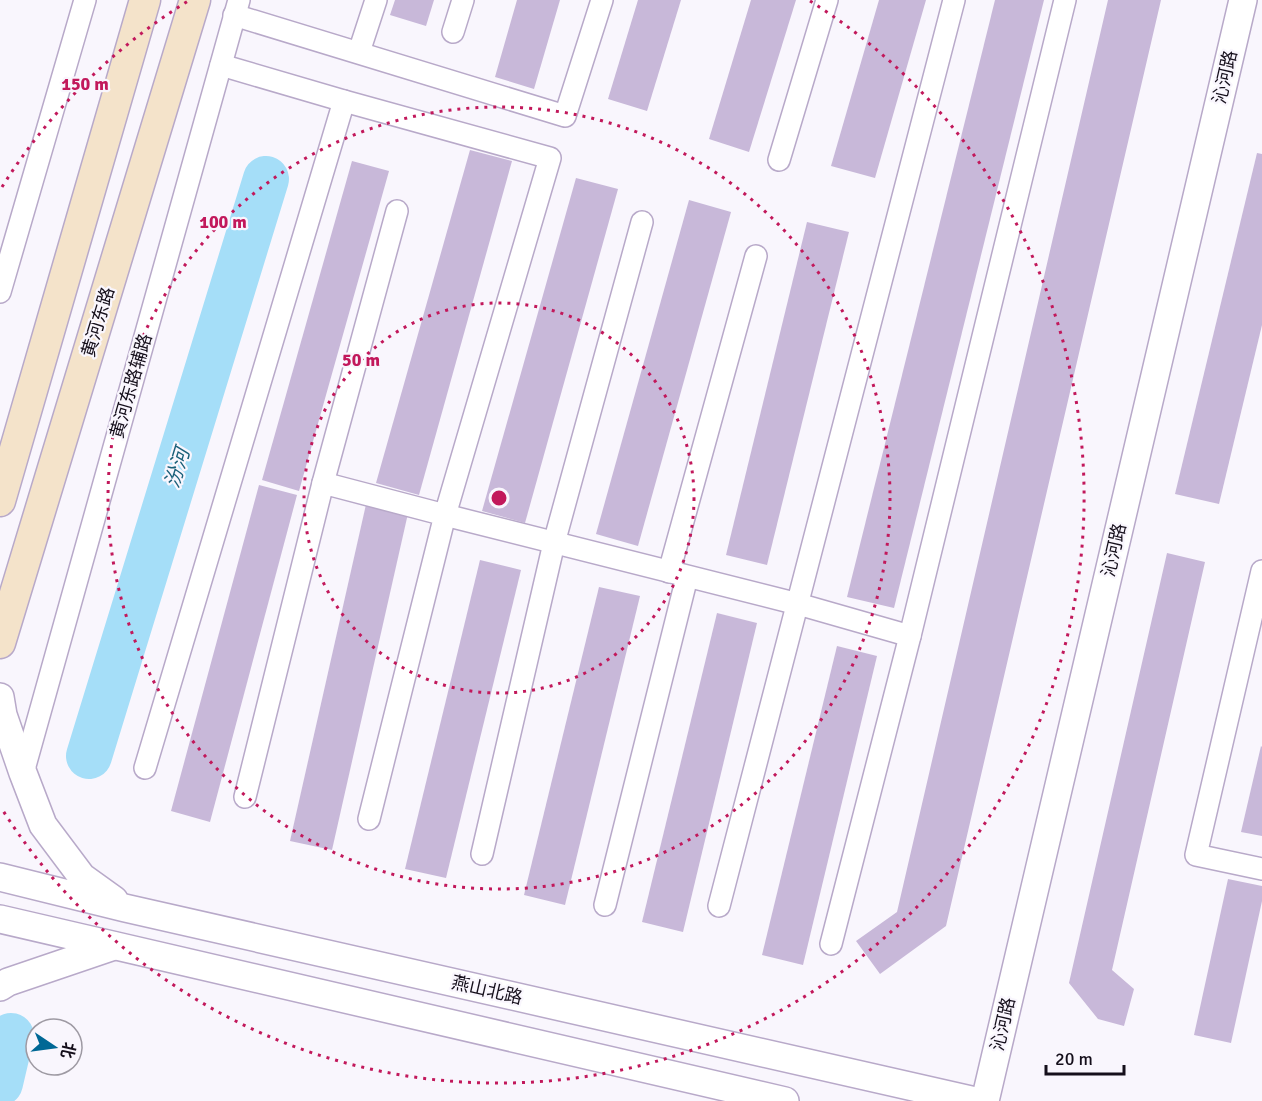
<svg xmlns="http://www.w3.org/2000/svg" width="1262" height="1101" font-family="Signika,'Noto Sans SC',sans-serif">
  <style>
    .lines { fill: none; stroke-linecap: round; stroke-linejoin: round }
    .river { stroke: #a5def8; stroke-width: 46 }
    .building { fill: #c8b8d9 }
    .minor-casing { stroke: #b8a9c9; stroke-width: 24 }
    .tertiary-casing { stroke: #b8a9c9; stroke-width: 30 }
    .secondary-casing { stroke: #b8a9c9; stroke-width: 33 }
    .minor { stroke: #fff; stroke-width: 21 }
    .tertiary { stroke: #fff; stroke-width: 27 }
    .secondary { stroke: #f4e3ca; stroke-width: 30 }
    .ring { fill: none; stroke: #c2185b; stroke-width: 3; stroke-dasharray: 3 6 }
    .labels { text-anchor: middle; stroke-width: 4.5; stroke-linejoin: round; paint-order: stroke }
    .street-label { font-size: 18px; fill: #150f1b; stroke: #f9f6fd }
    .water-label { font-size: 20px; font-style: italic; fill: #1a5f79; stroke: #f9f6fd }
    .centre { fill: #c2185b; stroke: #f9f6fd; stroke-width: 3 }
    .ring-label { font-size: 18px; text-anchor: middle; font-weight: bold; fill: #c2185b; stroke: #f9f6fd; stroke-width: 4.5; stroke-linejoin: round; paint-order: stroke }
  </style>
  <rect width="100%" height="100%" fill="#f9f6fd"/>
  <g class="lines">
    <g class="river">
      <path d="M89,756L266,179"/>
      <path d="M0,1083L11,1036"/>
    </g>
  </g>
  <g class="building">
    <path d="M395,0H434L426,26L390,15Z"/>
    <path d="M517,0H560L534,89L495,77Z"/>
    <path d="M638,0H681L647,111L608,99Z"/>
    <path d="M751,0H796L749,152L709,139Z"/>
    <path d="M879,0H926L875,178L831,166Z"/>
    <path d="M995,0H1044L894,608L847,597Z"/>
    <path d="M1108,0H1161L946,926L880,974L856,941L897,912Z"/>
    <path d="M470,150L512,161L419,495L376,483Z"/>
    <path d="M1257,153L1262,154V325L1219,504L1175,494Z"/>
    <path d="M352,161L389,171L299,491L262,480Z"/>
    <path d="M576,178L618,189L525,523L482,511Z"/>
    <path d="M689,200L731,212L638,546L596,534Z"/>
    <path d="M807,222L849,232L767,565L726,555Z"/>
    <path d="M259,485L297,495L210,822L171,811Z"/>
    <path d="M367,500L409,509L332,850L290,841Z"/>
    <path d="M1167,553L1205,562L1112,970L1134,989L1124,1026L1098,1019L1069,983Z"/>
    <path d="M480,560L521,570L446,878L405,869Z"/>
    <path d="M599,587L640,596L565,905L524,895Z"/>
    <path d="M717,613L757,623L683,932L642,922Z"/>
    <path d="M837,646L877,656L803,965L762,955Z"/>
    <path d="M1261,746L1262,747V836L1241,832Z"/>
    <path d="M1228,879L1262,886V901L1231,1043L1194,1035Z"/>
  </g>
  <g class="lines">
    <defs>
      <g id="minor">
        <path d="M234,15L565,116L602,0"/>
        <path d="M453,32L463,0"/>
        <path d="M359,52L376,0"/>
        <path d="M221,65L344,101L550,158L445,515L798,604L910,636L1065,0"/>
        <path d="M779,160L827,0"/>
        <path d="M0,292L85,0"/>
        <path d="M323,483L397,211"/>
        <path d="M1262,571L1196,855L1262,869"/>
        <path d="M669,572L756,256"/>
        <path d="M145,768L344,101"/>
        <path d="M23,773L239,0"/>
        <path d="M245,797L323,483L445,515L369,819"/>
        <path d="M482,854L554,543L642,222"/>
        <path d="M605,905L687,577"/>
        <path d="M719,906L954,0"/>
        <path d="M831,944L910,636"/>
      </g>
      <g id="tertiary">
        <path d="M0,697L3,715L23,773L43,825L82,877L114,900"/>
        <path d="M0,877L125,908L975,1101"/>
        <path d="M0,919L785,1101"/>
        <path d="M0,987L8,982L114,946"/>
        <path d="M985,1101L1243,0"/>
      </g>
      <g id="secondary">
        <path d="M0,501L145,0"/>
        <path d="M0,643L195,0"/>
      </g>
    </defs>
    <use href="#minor" class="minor-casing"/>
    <use href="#tertiary" class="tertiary-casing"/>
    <use href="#secondary" class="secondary-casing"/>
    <use href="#minor" class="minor"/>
    <use href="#tertiary" class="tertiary"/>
    <use href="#secondary" class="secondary"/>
  </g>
  <g class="ring">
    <circle cx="499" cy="498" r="195"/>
    <circle cx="499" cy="498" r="391"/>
    <path d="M2 187A586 586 0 0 1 188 1M810 1A586 586 0 1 1 2 809"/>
  </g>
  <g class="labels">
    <g class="street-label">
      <text transform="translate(1225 77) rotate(-77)" y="6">沁河路</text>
      <text transform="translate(98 322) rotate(-73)" y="6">黄河东路</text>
      <text transform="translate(131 386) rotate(-74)" y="6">黄河东路辅路</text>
      <text transform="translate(1114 550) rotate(-77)" y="6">沁河路</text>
      <text transform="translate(487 990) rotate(13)" y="6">燕山北路</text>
      <text transform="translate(1003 1024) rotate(-77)" y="6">沁河路</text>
    </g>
    <g class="water-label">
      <text transform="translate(177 468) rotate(-73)" y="7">汾河</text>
    </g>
  </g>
  <circle cx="499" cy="498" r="9" class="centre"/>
  <g class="ring-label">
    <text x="85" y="90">150 m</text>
    <text x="223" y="228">100 m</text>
    <text x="361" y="366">50 m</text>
  </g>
  <g transform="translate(54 1047) rotate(103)"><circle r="28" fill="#f9f6fd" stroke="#9e9aa3" stroke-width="1.5"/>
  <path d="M0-4.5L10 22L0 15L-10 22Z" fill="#006895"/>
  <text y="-9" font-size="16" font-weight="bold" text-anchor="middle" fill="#150f1b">北</text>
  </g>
  <path d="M1046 1065v9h78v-9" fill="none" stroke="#150f1b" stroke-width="3"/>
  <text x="1055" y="1065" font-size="18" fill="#150f1b" stroke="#f9f6fd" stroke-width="4.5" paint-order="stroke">20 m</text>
</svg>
